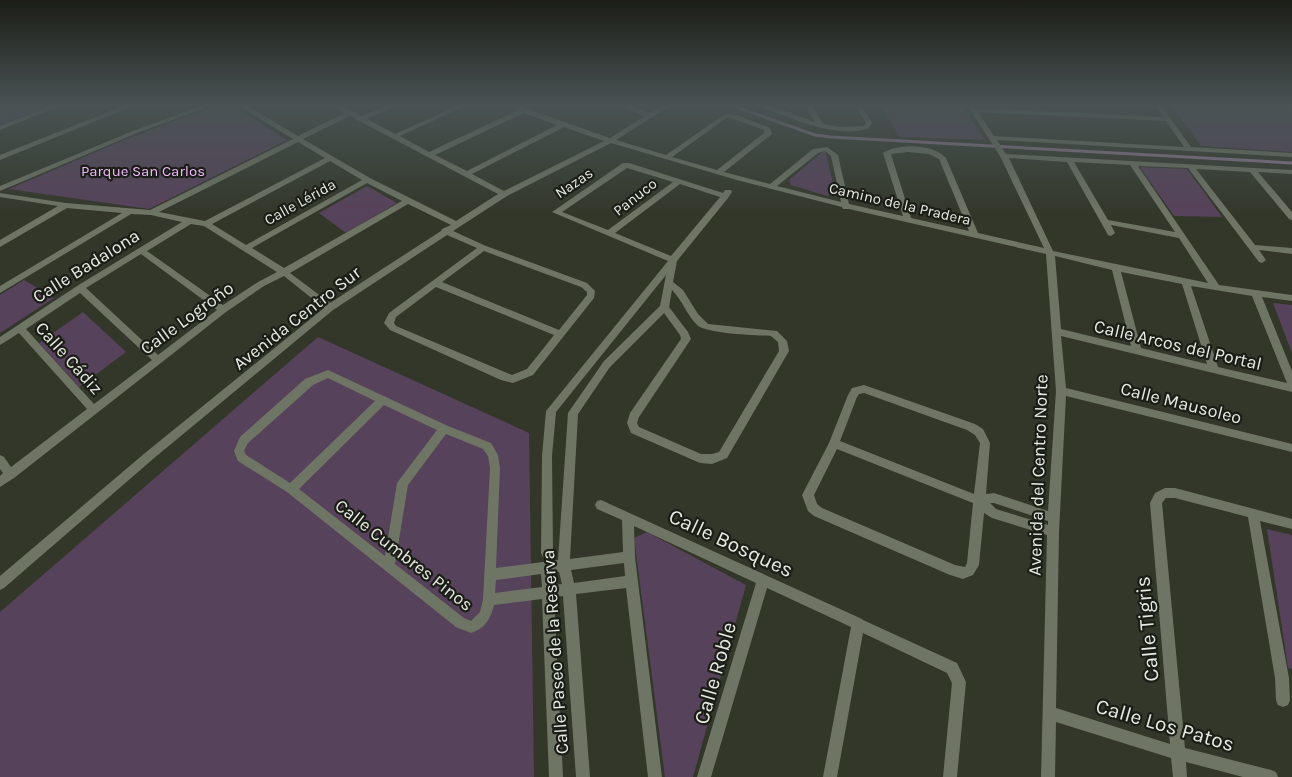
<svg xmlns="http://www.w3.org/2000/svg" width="1292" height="777" font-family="Karla,sans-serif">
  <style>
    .green { fill: #57425b }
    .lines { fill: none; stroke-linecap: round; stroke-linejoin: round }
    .stream { stroke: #937a95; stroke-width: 3 }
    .minor { fill: #6f7565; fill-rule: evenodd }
    .labels { text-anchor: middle; stroke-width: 4.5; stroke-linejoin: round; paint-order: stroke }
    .far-park-label { font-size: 15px; fill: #f2b8fc; stroke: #1b1d17 }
    .far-street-label { font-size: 15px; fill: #e7eae1; stroke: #1b1d17 }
    .street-label { font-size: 18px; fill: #e7eae1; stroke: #1b1d17 }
    .near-street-label { font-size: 21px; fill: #e7eae1; stroke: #1b1d17 }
  </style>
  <rect width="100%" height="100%" fill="#323729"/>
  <g class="green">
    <path d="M9,105H42L45,108L0,125V108Z"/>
    <path d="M217,105H231L287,140L149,209L9,189L126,139Z"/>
    <path d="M880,105H961L985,140L900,137Z"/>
    <path d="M1171,105H1292V152L1201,146Z"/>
    <path d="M825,150L835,191L827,196L791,185L789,180Z"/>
    <path d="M1140,167L1187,169L1222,217L1174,216Z"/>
    <path d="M367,186L397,203L346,233L319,213Z"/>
    <path d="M24,280L54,298L0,333V295Z"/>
    <path d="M1273,303L1292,305V353Z"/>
    <path d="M83,312L126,352L79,387L39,343Z"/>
    <path d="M318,337L529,433L534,777H0V612Z"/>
    <path d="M1267,529L1292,535V669L1288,668Z"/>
    <path d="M647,532L746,585L693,777H665L634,538Z"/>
  </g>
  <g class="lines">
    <path class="stream" d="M731,105L815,135L831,137L1292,163"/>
    <g class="minor">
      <path d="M53,105H62L0,130V126Z"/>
      <path d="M126,105H135L0,160V155Z"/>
      <path d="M204,105H213L137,133L0,191V186L133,131Z"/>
      <path d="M238,105H246L298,136L345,113L332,105H340L362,116L389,105H398L367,119L395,134L459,105H467L400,136L429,152L518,110L507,105H516L610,138L645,116L618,105H627L650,113L663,105H671L616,140L666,155L725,114L737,115L770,128L772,134L724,172L770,184L813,149L827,147L838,155L849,204L903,216L883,153C899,143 933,144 946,158L978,233L1044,248L1000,156L967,105H973L975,108L1163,117L1155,105H1161L1191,147L1292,153V157L997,140L1006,154L1292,170V174L1258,172L1292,212V220L1289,219L1250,172L1196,169L1255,245L1292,248V254L1259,250L1266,260L1262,263L1259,262L1188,168L1138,166L1219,285L1292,295V301L1262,297L1292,371V392L1061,336L1066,388L1292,444V452L1066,396L1059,532L1056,708L1170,744L1150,503L1155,493L1165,488H1175L1292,519V529L1260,521L1289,678L1290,700L1288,705L1283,707L1278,705L1276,700L1275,678L1248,517L1175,498H1166L1162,503L1185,748L1271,770L1276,772L1278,777H1243L1186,762L1187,777H1173L1171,758L1056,722L1055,777H1041L1047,535L992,518L984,513L979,565L973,575L963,579L950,575L814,516L808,511L802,495L829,443L848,395L852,388L864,385L975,424L983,429L990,443L986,494L994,493L1048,511L1056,391L1046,254L849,209H843L842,207L737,180L611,143L507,196L453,231L486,246L587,283L595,291L594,298L533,375L513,383L501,380L390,330L384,323L389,313L477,248L447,235L333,310L153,459L4,588L0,590V576L145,453L324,308L284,276L264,286L226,312L14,478L0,487V476L3,473L0,469V455L4,457L11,467L87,409L19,333L0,345V337L77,286L182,222L151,215L131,214L0,293V286L122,213L67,208L0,247V240L58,206L0,197V193L66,203L150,210L293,139ZM978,112L1166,121L1184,147L994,136ZM524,113L557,125L467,171L435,155ZM350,116L498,194L456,221L370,178L303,139ZM728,117L764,130V133L717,170L672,157ZM564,127L604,141L504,191L472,174ZM298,142L325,158L205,221L159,212ZM825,151L831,156L841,202L777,186L818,153ZM908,152L929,154L939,159L969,231L911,218L891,154ZM1009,158L1067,162L1108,235L1111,236L1115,233L1111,225L1179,238L1208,283L1053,251ZM330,161L362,180L246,245L212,224ZM1074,162L1130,165L1175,232L1108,220ZM367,183L402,201L284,268L252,248ZM408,204L451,225L442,229L441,231L330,303L290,273ZM191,224L204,226L277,272L258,282L223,305L147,251ZM484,251L581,287L587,292V295L559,330L442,282ZM141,254L217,310L158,355L86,288ZM1055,256L1112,270L1131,346L1061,329ZM1121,272L1182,284L1207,364L1141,348ZM1191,286L1252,296L1287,383L1218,367ZM436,287L554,335L527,369L512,375L396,326L394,323L396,317ZM80,293L152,360L94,404L26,329ZM864,393L967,430L975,435L980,443L974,494L840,441L857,397L859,394ZM837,449L973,503L967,563L965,567L955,565L822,508L817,504L814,495ZM990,503H994L1048,521V525L996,509Z"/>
      <path d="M759,105H768L815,122L805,105H811L823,124L840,127L864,126L866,123L855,105H861L872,123L868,129C838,136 808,125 780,114C773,112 764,109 759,105Z"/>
      <path d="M623,163H629L723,193L725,190H731L732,192L728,198L677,261L673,282L683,290L698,314L708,324L777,331L787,341L789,351L727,458L712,464L700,463L631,433L627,423L630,413L681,339L680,335L664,313L610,367L578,414L570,559L623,552L622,520L597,509L595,505L597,501L601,500L862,619L863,620L957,663L966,682L957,777H943L952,683L947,673L863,633L837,777H823L851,627L767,588L711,777H697L756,583L634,526L635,557L662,777H648L626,588L576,594L590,777H576L563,596L554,597L563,777H549L542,599L494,605C490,620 485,628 471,633L456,627L287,492L238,461L234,451L240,437L305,379L328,370L448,426L491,443L498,455L500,468L496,568L558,560L568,413L604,361L660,306L666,275L556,412L552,456L553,553L551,557L547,558L543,557L541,553L542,456L546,411L668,261L552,212ZM627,168L673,182L608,230L562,212ZM680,184L720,197L671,256L615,233ZM672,290C682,300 687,315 697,325C707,334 756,335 771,336L778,342L779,351L719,452L712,454H701L639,427L637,423L639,417L691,339L688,332L669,307ZM328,378L375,401L290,483L246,455L244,451L248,443L313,385ZM384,405L437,430L397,483L385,556L299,489ZM446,434L483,449L488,456L490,468L483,600L480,612L471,621L464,618L395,564L408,485ZM624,563L625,576L574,583L571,570ZM553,572H559L562,584L554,585ZM541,574L542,587L495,593L496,580Z"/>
    </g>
  </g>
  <linearGradient id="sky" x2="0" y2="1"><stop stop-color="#1c1e17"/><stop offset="0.49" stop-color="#495354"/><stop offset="1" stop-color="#495354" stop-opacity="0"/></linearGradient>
  <rect width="1292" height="214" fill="url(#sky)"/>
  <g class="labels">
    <g class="far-park-label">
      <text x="143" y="176">Parque San Carlos</text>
    </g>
    <g class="far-street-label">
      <text transform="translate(574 183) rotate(-34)" y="5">Nazas</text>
      <text transform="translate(635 197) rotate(-38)" y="5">Panuco</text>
      <text transform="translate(300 202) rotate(-29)" y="5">Calle Lérida</text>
      <text transform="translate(900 204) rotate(13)" y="5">Camino de la Pradera</text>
    </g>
    <g class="street-label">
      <text transform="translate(86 266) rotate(-32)" y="6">Calle Badalona</text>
      <text transform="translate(187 318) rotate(-36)" y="6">Calle Logroño</text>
      <text transform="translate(297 318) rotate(-38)" y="6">Avenida Centro Sur</text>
      <text transform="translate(1178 345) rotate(13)" y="6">Calle Arcos del Portal</text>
      <text transform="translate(69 358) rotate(48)" y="6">Calle Cádiz</text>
      <text transform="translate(1181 403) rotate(14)" y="6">Calle Mausoleo</text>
      <text transform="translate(1038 475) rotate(-88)" y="6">Avenida del Centro Norte</text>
      <text transform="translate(404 555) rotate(38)" y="6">Calle Cumbres Pinos</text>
      <text transform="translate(555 652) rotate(-94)" y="6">Calle Paseo de la Reserva</text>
    </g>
    <g class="near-street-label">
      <text transform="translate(731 543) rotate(25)" y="7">Calle Bosques</text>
      <text transform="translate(1147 629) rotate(-95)" y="7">Calle Tigris</text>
      <text transform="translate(715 673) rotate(-74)" y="7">Calle Roble</text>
      <text transform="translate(1165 725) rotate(16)" y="7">Calle Los Patos</text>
    </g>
  </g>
</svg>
